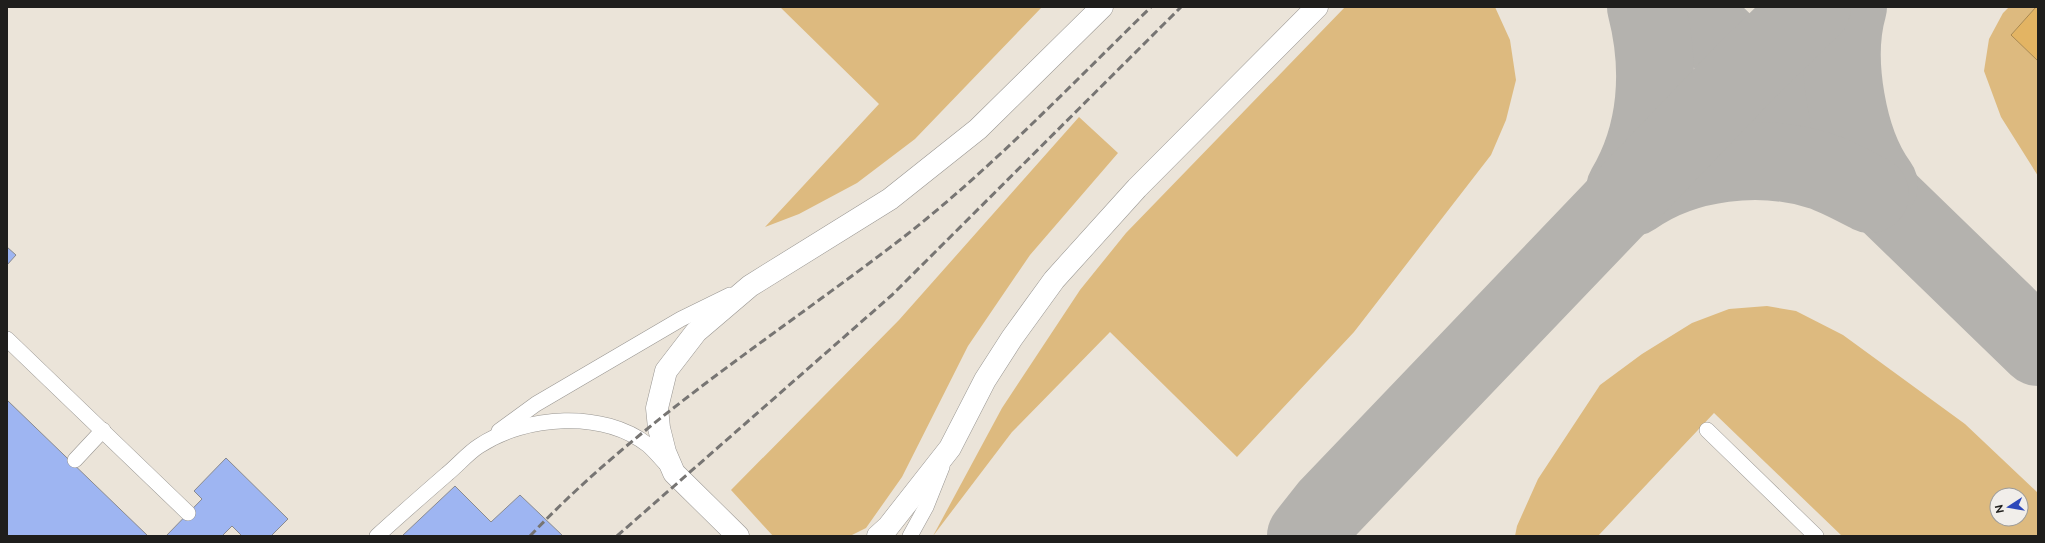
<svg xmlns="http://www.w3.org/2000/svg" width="2045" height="543" font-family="Raleway,sans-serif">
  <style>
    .built { fill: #ebe4d9; fill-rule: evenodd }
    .green { fill: #ddba7f; fill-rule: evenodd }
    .water { fill: #e3b463; stroke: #a8874e }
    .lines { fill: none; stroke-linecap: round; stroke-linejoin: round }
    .taxiway { stroke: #b4b2ae; stroke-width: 78 }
    .building { fill: #9eb5f2; stroke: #898a8f }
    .service-casing { stroke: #999692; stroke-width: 16 }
    .minor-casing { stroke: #999692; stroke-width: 23 }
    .service { stroke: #fff; stroke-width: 15 }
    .minor { stroke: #fff; stroke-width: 22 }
    .rail { stroke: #777573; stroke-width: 3; stroke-dasharray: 8 4; stroke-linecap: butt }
  </style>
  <rect width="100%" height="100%" fill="#f1eeea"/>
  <path class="built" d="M7,7H2038V536H7ZM1997,495H2021V519H1997Z"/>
  <g class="green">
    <path d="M780,7H1042L915,139L857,183L799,214L765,227L879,104Z"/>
    <path d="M1345,7H1495L1510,40L1516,80L1506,120L1491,155L1354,332L1237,457L1110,332L1012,432L933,536L1002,408L1080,290L1126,233Z"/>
    <path d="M2009,7H2036L2011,35L2038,61V176L2001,117L1984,71L1989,39L2003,13Z"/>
    <path d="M1079,117L1118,153L1030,255L968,346L902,477L866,528L850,536H773L731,490L899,320Z"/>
    <path d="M1767,306L1796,311L1843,335L1965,424L2038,493V536H1842L1714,413L1598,536H1515L1517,526L1538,479L1600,385L1642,354L1692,323L1729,309ZM1997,495H2021V519H1997Z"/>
  </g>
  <path class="water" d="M2036,7H2038V61L2011,35Z"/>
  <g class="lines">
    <g class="taxiway">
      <path d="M1687,7L2038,347"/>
      <path d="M1848,7C1833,59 1847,142 1879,185"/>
      <path d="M1625,189C1658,134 1662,69 1646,7"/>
      <path d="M1633,197C1685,160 1761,152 1821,171C1838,177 1854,186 1870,194"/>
      <path d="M1306,536L1328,508L1749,68L1812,7"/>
    </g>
  </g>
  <g class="building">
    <path d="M7,247L16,255L7,265Z"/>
    <path d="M7,400L148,536H7Z"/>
    <path d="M226,458L288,519L271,536H242L232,526L222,536H166L202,499L194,491Z"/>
    <path d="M455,486L491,522L520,495L563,536H402Z"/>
  </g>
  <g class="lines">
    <defs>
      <g id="service">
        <path d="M7,339L188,513"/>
        <path d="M1707,430L1816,536"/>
        <path d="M499,431L536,404L681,319L730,295"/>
        <path d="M75,460L103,430"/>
        <path d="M377,536C400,515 424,494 447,474C458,465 468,453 479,446C526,415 603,410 648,445C655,451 661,459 667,465"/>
        <path d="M910,536L926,507L942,467"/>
      </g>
      <g id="minor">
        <path d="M738,536L674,473L665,452L659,428L657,408L666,371L696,332L750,286L890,199L978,129L1102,7"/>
        <path d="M878,536L888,527L950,448L985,380L1012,338L1054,280L1137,188L1317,7"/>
      </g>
    </defs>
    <use href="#service" class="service-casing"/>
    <use href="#minor" class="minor-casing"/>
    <use href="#service" class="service"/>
    <use href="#minor" class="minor"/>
    <g class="rail">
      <path d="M530,536C641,419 778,334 905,236C993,167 1071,85 1151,7"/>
      <path d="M617,536L892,295L1181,7"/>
    </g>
  </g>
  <rect width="2045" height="543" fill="none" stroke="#1f1e1c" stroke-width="16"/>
  <g transform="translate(2009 507) rotate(258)"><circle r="19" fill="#f1eeea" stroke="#9d9b98"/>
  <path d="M0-3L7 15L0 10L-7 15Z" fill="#2e49ba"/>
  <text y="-6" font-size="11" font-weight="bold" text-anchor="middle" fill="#1f1e1c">N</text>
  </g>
</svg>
